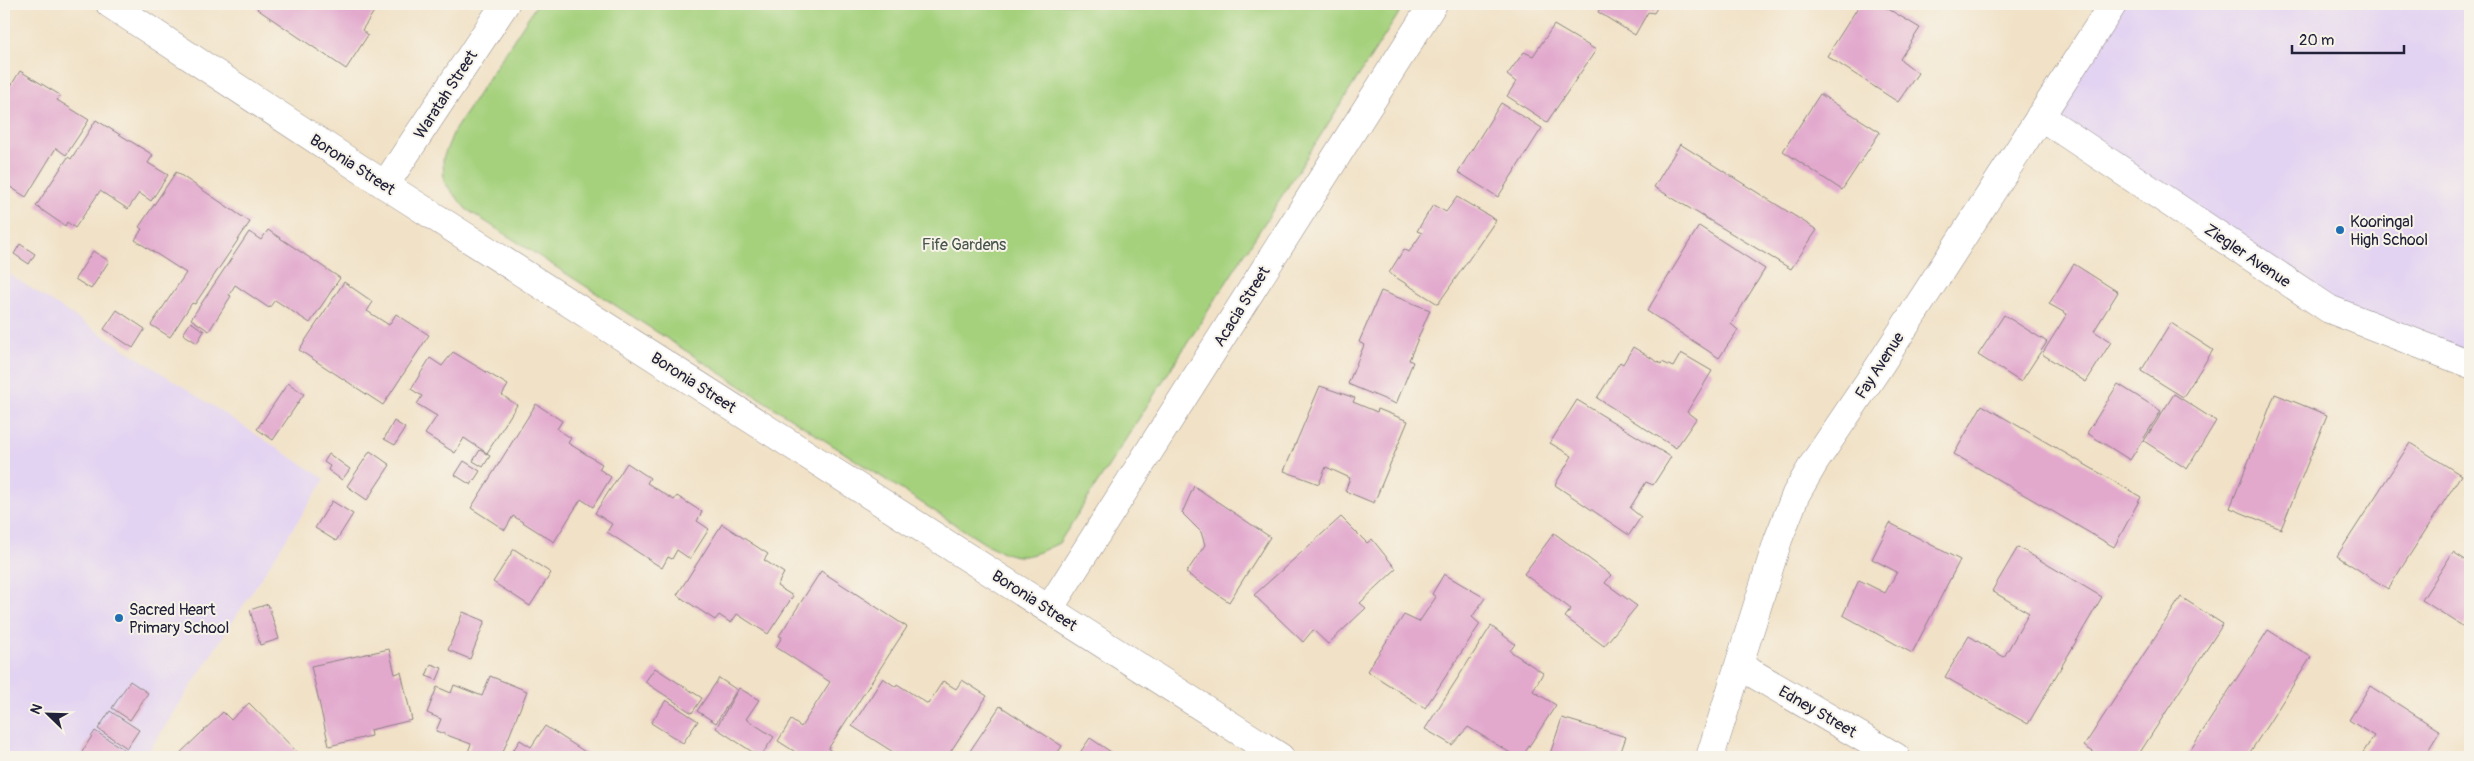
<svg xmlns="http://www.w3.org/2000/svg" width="2474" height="761" font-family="Pangolin,sans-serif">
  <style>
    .built { fill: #e3d3f2 }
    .green { fill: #a5d17d; stroke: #647a5c }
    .building { fill: #e2a9cd }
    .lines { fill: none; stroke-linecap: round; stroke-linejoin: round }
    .minor-casing { stroke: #8a8281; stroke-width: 29 }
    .tertiary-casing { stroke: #8a8281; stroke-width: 29 }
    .minor { stroke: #fff; stroke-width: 28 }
    .tertiary { stroke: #fff; stroke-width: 28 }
    .poi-dot { fill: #1f6fb2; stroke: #f7f3e8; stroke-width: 2 }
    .labels { text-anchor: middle; stroke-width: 4; stroke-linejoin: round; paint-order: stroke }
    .street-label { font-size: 16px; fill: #22223b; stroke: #f7f3e8 }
    .poi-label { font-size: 16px; fill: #22223b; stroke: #f7f3e8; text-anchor: start }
    .park-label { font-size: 16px; fill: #49574f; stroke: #f7f3e8 }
  </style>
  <rect width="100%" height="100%" fill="#f7f3e8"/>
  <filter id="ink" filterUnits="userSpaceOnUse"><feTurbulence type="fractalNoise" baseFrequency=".02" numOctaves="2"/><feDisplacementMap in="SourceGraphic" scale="10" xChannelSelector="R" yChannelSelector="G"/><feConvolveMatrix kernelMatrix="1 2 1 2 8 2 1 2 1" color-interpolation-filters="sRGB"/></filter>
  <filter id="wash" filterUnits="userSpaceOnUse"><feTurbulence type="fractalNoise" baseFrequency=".0096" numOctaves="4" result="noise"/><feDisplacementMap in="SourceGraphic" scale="20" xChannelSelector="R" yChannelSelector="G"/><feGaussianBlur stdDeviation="1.12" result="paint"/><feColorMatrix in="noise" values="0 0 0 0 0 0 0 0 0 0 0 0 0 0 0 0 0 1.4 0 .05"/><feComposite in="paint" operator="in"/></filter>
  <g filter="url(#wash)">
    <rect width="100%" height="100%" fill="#f1e2c7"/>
    <g class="built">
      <path d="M2113,4H2470V364L2329,309L2040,116Z"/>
      <path d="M4,271L325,479L145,757H4Z"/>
    </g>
    <path class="green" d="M537,4H1405L1059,543C1024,560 1019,561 984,543L466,209L444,182L443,158L454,131Z"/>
    <g id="blocks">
      <g class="building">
        <path d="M260,4H379L362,30L368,35L346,69L257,9Z"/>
        <path d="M1603,4H1659L1654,13L1648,12L1635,35L1598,12Z"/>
        <path d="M1860,4H1880L1920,28L1900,59L1918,73L1898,102L1827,56Z"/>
        <path d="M1554,25L1596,50L1547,122L1507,96L1516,82L1507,75L1524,52L1533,56Z"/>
        <path d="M20,71L60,95L57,100L89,120L66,155L56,148L26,197L4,183V97Z"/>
        <path d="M1820,94L1880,132L1842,190L1783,151Z"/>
        <path d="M1501,103L1542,128L1498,197L1458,172Z"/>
        <path d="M96,120L153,155L148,163L168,175L151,201L139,193L128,209L100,191L75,228L67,222L65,226L36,206L68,157L71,159Z"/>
        <path d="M1680,144L1817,230L1791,269L1654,187Z"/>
        <path d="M176,172L250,222L195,304L192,303L170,337L151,325L186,273L135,240L142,229L139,227Z"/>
        <path d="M1457,197L1496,220L1438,304L1389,273L1404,249L1409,252L1422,233L1417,231L1433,205L1446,212Z"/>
        <path d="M1699,226L1765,269L1731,324L1738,330L1719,358L1647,311Z"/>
        <path d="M268,230L340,278L310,323L275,300L269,308L235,285L229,295L231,296L209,331L191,319L249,232L261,240Z"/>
        <path d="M20,244L35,254L29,264L14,254Z"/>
        <path d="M93,251L109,261L91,289L75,279Z"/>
        <path d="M2074,264L2118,292L2094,331L2111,342L2086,382L2042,354L2067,314L2049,304Z"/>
        <path d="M344,282L373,302L367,311L389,325L396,314L429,335L383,405L299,350Z"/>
        <path d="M1381,291L1430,310L1409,360L1413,362L1396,404L1348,384L1364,345L1359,342Z"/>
        <path d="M117,310L145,329L133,348L104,329Z"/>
        <path d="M2004,315L2047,342L2021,382L1978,355Z"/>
        <path d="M191,322L204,331L197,343L183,334Z"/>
        <path d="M2171,323L2213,350L2183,397L2141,371Z"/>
        <path d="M1633,347L1661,364L1662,362L1673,367L1681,353L1712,371L1687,412L1696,419L1676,448L1597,398L1620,362L1623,364Z"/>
        <path d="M453,352L508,385L502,395L517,405L487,453L464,438L455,453L425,434L437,416L417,404L422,396L411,389L430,358L442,366Z"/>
        <path d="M288,383L304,394L273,440L257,429Z"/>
        <path d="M2118,384L2161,411L2130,460L2087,433Z"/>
        <path d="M1320,386L1355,398L1353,402L1377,412L1378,409L1408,421L1374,503L1345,491L1350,478L1326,467L1319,484L1284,471Z"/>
        <path d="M2174,394L2216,421L2187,469L2144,441Z"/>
        <path d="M2275,394L2327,415L2281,529L2230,508Z"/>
        <path d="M1577,400L1671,457L1653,485L1646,482L1630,508L1641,517L1629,535L1555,485L1572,456L1550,443Z"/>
        <path d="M536,404L562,421L557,429L571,438L568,443L602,464L599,469L611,477L593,507L581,499L554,542L513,516L505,530L471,508Z"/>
        <path d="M1982,405L2141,497L2114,547L1954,454Z"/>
        <path d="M394,421L405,428L395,445L384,439Z"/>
        <path d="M2410,443L2461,475L2388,589L2337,556Z"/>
        <path d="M480,450L490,456L483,467L473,461Z"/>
        <path d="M370,451L390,465L367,500L347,486Z"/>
        <path d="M329,454L350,469L342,480L328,470L330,466L324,462Z"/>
        <path d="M464,461L480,471L471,485L455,475Z"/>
        <path d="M627,463L650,478L647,483L674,500L677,496L702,512L697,521L709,529L690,559L677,550L672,559L668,557L662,568L607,532L612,524L595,513Z"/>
        <path d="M1194,486L1270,537L1229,602L1186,573L1205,545L1201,532L1182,513Z"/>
        <path d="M332,501L353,514L336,541L315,528Z"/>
        <path d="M1341,517L1367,543L1372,539L1396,569L1360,603L1366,608L1328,644L1313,630L1303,642L1254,595Z"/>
        <path d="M1890,523L1960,560L1912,653L1843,615L1859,580L1885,593L1897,572L1872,559Z"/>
        <path d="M722,524L768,554L764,560L784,573L777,586L793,596L768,634L737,614L731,623L719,615L715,620L677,595Z"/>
        <path d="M1554,533L1611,575L1605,583L1637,606L1604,646L1565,617L1571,609L1524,574Z"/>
        <path d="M2018,547L2102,597L2028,724L1945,677L1969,636L2004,657L2029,613L1992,591Z"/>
        <path d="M514,549L551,573L530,606L493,582Z"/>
        <path d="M2453,552L2470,563V617L2464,627L2422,600Z"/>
        <path d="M821,571L907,627L828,749L832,751L827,757H794L797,753L778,741L791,720L801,727L830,682L776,647L782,637L779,636Z"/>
        <path d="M1444,574L1485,598L1472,617L1480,624L1425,708L1367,671L1404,615L1419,622L1436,597L1432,594Z"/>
        <path d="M2181,597L2223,624L2137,757H2101L2084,746Z"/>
        <path d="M268,604L279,639L260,645L250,610Z"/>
        <path d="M463,612L485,621L470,659L448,650Z"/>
        <path d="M1491,626L1515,644L1510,651L1543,673L1533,691L1556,705L1522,757H1517L1468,727L1452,745L1425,729Z"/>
        <path d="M2268,630L2311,657L2247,757H2186Z"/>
        <path d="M389,649L395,674L401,672L412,720L370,730L371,736L329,746L311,666Z"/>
        <path d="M431,664L442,668L437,680L426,676Z"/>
        <path d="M655,668L702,698L692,713L645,682Z"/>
        <path d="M490,676L527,691L501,757H466L471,744L436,731L441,719L427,713L437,687L451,693L454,685L482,696Z"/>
        <path d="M719,678L737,690L716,723L697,711Z"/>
        <path d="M883,678L896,687L897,684L928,704L943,681L956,689L962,680L987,696L947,757H901L852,726Z"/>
        <path d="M130,681L148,693L130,720L112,708Z"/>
        <path d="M2370,686L2440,731L2424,757H2360L2374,736L2349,720Z"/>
        <path d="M739,688L759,700L746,719L774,737L760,757L716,728Z"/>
        <path d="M666,700L698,721L683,743L651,723Z"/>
        <path d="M249,703L302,757H176L223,712L231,720Z"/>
        <path d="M1000,706L1062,746L1055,757H966Z"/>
        <path d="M110,711L139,730L127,748L98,729Z"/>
        <path d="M1562,718L1626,737L1619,757H1549Z"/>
        <path d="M545,726L593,757H509L520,740L531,747Z"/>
        <path d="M95,731L133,755L131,757H91L82,752Z"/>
        <path d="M1090,738L1114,754L1111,757H1077Z"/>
      </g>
    </g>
  </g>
  <g filter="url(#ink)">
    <use href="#blocks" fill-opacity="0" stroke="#8a8281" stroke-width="1"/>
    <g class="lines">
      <defs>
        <g id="minor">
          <path d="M110,4L385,185L1280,757"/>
          <path d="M385,185L505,4"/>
          <path d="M1049,609L1433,4"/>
          <path d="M1740,666L1896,757"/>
        </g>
        <g id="tertiary">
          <path d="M2040,116L2329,309L2470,364"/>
          <path d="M1710,757L1778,540L1796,494L1814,463L1878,368L2113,4"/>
        </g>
      </defs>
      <use href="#minor" class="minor-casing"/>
      <use href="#tertiary" class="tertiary-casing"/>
      <use href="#minor" class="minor"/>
      <use href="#tertiary" class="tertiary"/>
    </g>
  </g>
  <g class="poi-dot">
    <circle cx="2340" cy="230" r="5"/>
    <circle cx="119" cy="618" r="5"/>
  </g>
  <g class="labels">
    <g class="street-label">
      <text transform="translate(445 94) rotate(-57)" y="6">Waratah Street</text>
      <text transform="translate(353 164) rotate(33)" y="6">Boronia Street</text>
      <text transform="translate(2248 255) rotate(34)" y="6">Ziegler Avenue</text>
      <text transform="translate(1241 306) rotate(-58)" y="6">Acacia Street</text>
      <text transform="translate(1879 365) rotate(-57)" y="6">Fay Avenue</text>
      <text transform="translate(694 382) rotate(33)" y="6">Boronia Street</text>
      <text transform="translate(1035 600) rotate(33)" y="6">Boronia Street</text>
      <text transform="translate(1818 711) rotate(30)" y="6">Edney Street</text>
    </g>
    <g class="poi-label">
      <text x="2350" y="227">Kooringal<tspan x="2350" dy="18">High School</tspan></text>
      <text x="129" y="615">Sacred Heart<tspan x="129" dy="18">Primary School</tspan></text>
    </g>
    <g class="park-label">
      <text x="964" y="250">Fife Gardens</text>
    </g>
  </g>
  <rect width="2474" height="761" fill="none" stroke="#f7f3e8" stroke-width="20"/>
  <g transform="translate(48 714) rotate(293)" stroke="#f7f3e8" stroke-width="4" paint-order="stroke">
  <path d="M0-4L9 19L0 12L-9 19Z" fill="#22223b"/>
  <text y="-8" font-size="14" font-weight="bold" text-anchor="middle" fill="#22223b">N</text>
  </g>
  <path d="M2292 45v8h112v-8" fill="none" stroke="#22223b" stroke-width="2.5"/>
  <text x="2299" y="45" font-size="15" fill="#22223b" stroke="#f7f3e8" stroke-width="4" paint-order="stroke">20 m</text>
</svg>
